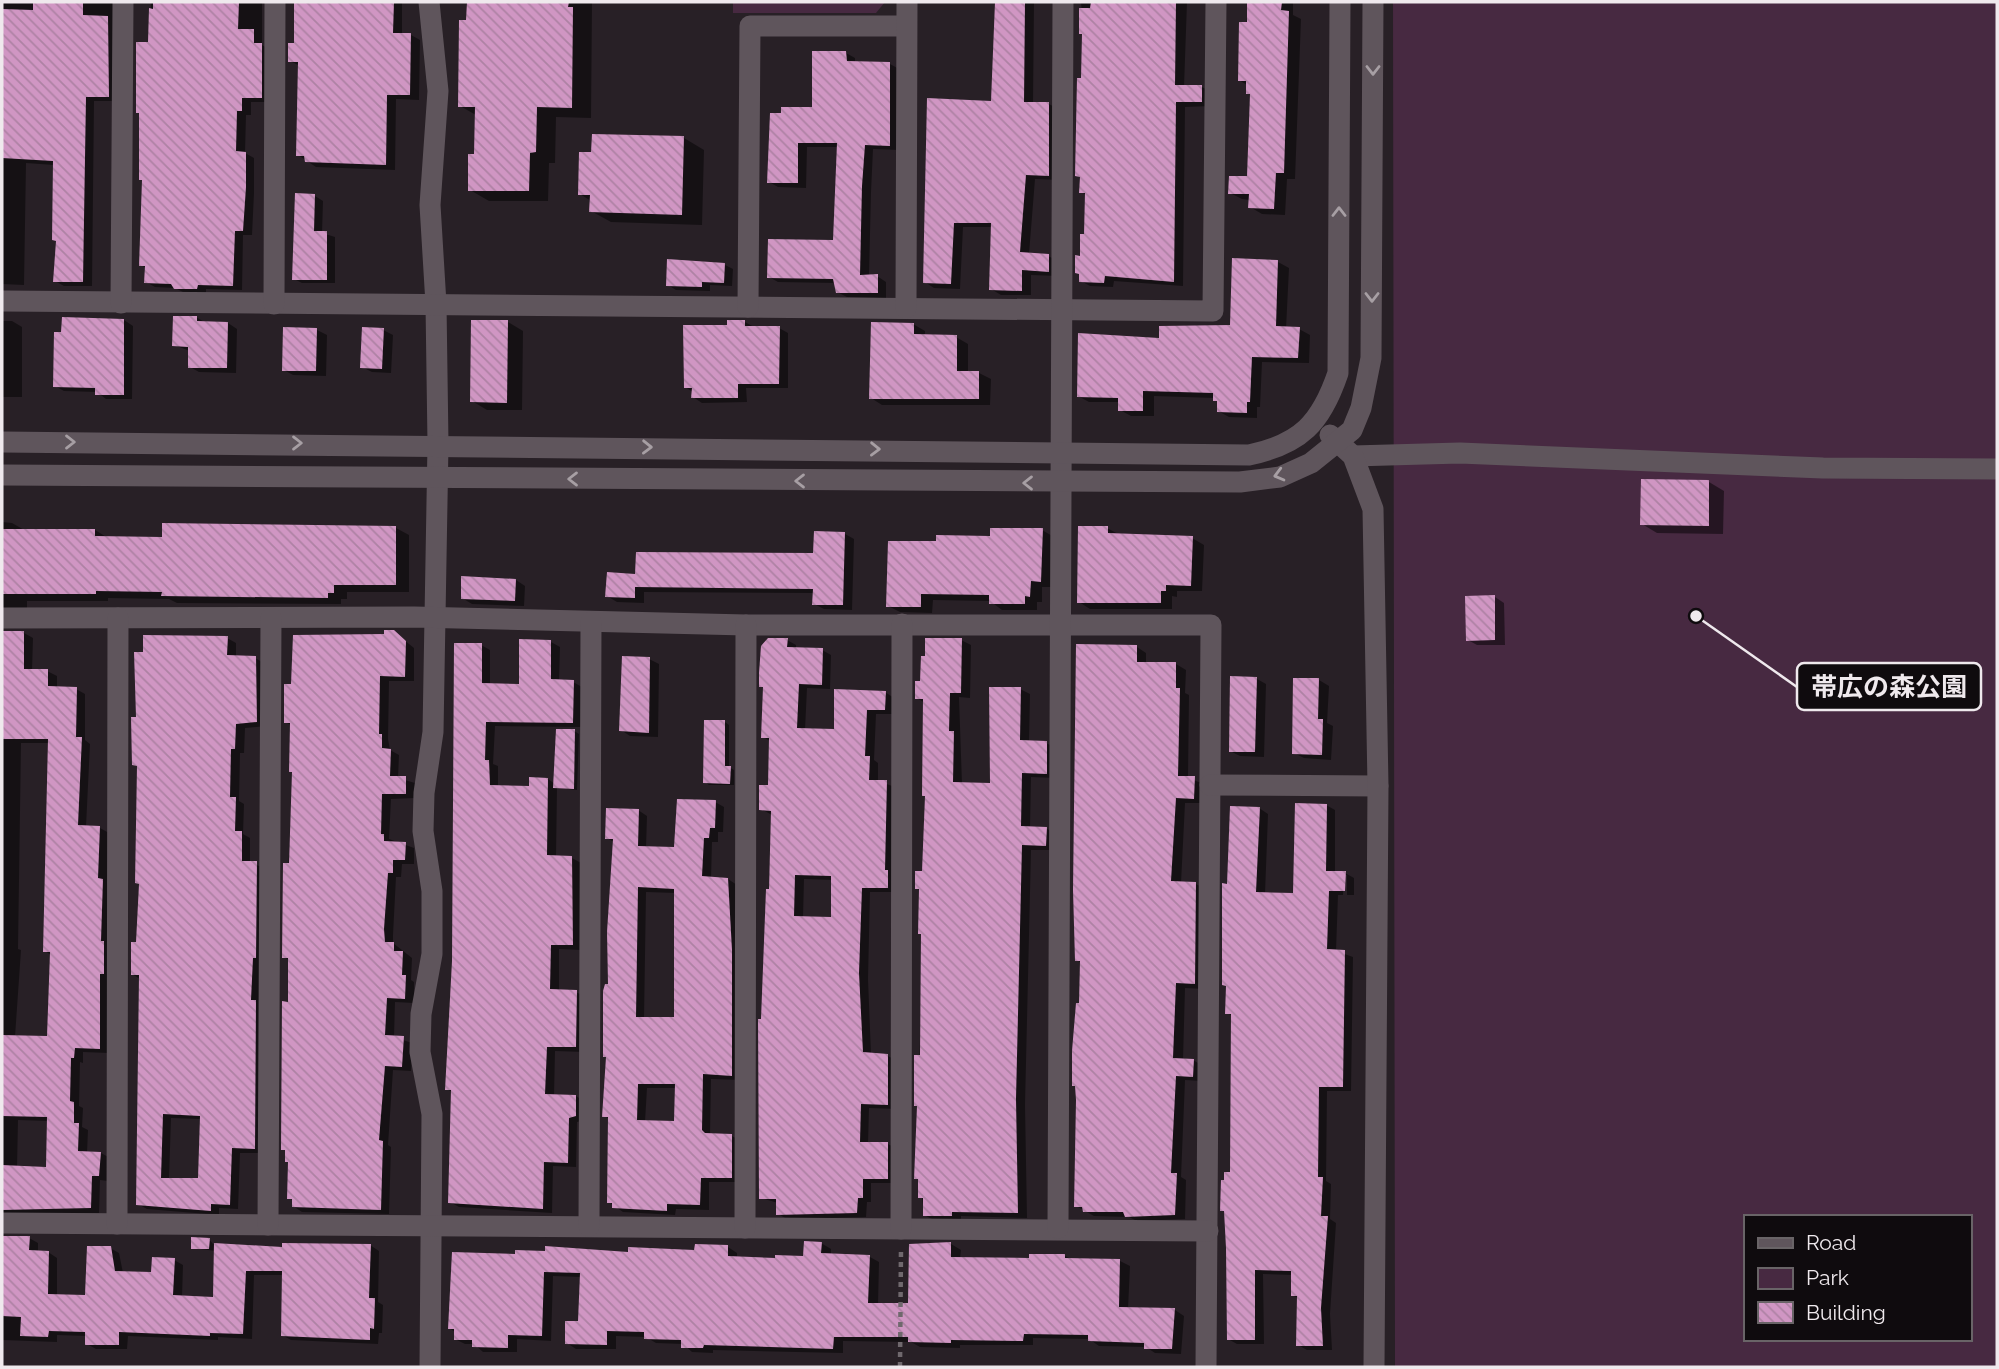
<svg xmlns="http://www.w3.org/2000/svg" width="1999" height="1369" font-family="Raleway,'Noto Sans JP',sans-serif">
  <style>
    .green { fill: #472941; fill-rule: evenodd }
    .shadow { fill: #0007; fill-rule: evenodd }
    .building { fill: url(#building-back-hatch); fill-rule: evenodd }
    .lines { fill: none; stroke-linecap: round; stroke-linejoin: round }
    .path { stroke: #6f686d; stroke-width: 4.5; stroke-dasharray: 5 5; stroke-linecap: butt }
    .minor { stroke: #5f555c; stroke-width: 21 }
    .tertiary { stroke: #5f555c; stroke-width: 21 }
    .oneway { stroke: #a79fa4 }
    .leader { fill: none; stroke: #efe9ed; stroke-width: 2.5 }
    .callout-dot { fill: #efe9ed; stroke: #0f0b0e; stroke-width: 2.5 }
    .callout { fill: #0f0b0e; stroke: #efe9ed; stroke-width: 2.5 }
    .callout-label { font-size: 26px; text-anchor: middle; font-weight: bold; fill: #efe9ed }
  </style>
  <defs>
    <pattern id="building-back-hatch" width="6" height="6" patternUnits="userSpaceOnUse" patternTransform="scale(1.75)"><rect width="6" height="6" fill="#d096c3"/><path d="M-1 5l2 2M0 0l6 6M5-1l2 2" fill="none" stroke="#ae82a4"/></pattern>
  </defs>
  <rect width="100%" height="100%" fill="#282026"/>
  <g class="green">
    <path d="M733,2H885L876,13H733Z"/>
    <path d="M1393,2H1997V1367H1395ZM1745,1217H1969V1339H1745Z"/>
  </g>
  <g class="shadow">
    <path d="M2,2H117L118,101H94L92,286H64L55,281L57,241L54,165L26,163L24,285L2,284Z"/>
    <path d="M151,2H262V45L270,50V102H251V115H246L245,153L254,158V193L252,235H243L242,290L206,289V294L185,293L175,288L155,287L146,282V268L141,265Z"/>
    <path d="M296,2H402V35H411L420,40L419,100L396,99L395,170L316,167L298,155L300,66L290,61L295,45Z"/>
    <path d="M469,2H592L591,118L556,117L555,163H549L548,201H489L470,190L476,156V115L460,106Z"/>
    <path d="M997,2H1034L1033,104H1049L1058,109V180L1035,179L1029,254L1048,256L1058,261V276L1031,275V295H1001L991,289L993,227H963L960,289L934,288L925,282L993,103Z"/>
    <path d="M1081,2H1187L1184,87H1202L1211,92V106L1185,107L1183,286L1114,281L1113,287L1090,286L1081,281L1087,195L1081,192L1082,178L1077,175L1084,35Z"/>
    <path d="M1249,2H1293V15L1301,19L1295,179H1287L1285,215L1262,214L1250,207V200L1242,199L1230,193L1249,178L1252,95L1247,93V85L1239,80Z"/>
    <path d="M846,53L855,58V63L890,64L899,69V150L873,149L871,192L869,276H877L886,282V298L847,297L837,292L836,283L778,282L769,277L835,242L839,147H807L806,188L778,187L769,182Z"/>
    <path d="M684,138L704,150L702,225L611,222L591,211V201L580,194L593,154Z"/>
    <path d="M315,196L323,201L322,233L335,237V283H302L294,279Z"/>
    <path d="M1234,260L1278,262L1289,268L1286,329H1299L1310,335L1309,363L1262,362L1260,407H1257V418L1229,417L1218,411L1219,402L1215,398L1154,396V416H1131L1120,410V402H1089L1078,396L1160,339L1232,327Z"/>
    <path d="M725,265L733,269L732,286L710,285V291L676,290L668,285Z"/>
    <path d="M196,317L206,323H228L237,329L236,373L199,372L190,367V351L174,345Z"/>
    <path d="M124,320L133,326L132,399H106L97,392L64,391L55,386Z"/>
    <path d="M2,321H12L22,327V397H2Z"/>
    <path d="M508,322L523,331L522,410H487L472,401Z"/>
    <path d="M745,322L754,327L779,328L788,333V388H746L747,402L702,403L693,397V392L685,387L729,326Z"/>
    <path d="M913,324L925,331V336L956,337L968,344V373H979L991,379L990,405H882L871,398Z"/>
    <path d="M317,330L327,335L326,376L293,375L284,370Z"/>
    <path d="M383,330L393,335L391,373L372,372L362,367Z"/>
    <path d="M1709,482L1724,491L1723,534L1657,533L1642,524Z"/>
    <path d="M2,522L12,523L26,531L95,530L108,538L164,539L396,528L409,535V592H347V599H341V604L177,603L169,599L108,598V601H27V612L2,608Z"/>
    <path d="M1107,528L1120,535L1192,538L1204,545L1202,591H1177V597L1172,596V609H1090L1079,602Z"/>
    <path d="M1042,530L1054,537L1053,587H1042V602H1037V610H1002L990,601L933,600L932,613L900,612L888,606L938,543Z"/>
    <path d="M845,534L854,539L852,610L824,609L814,604V593L644,592V603L617,602L607,596L637,576L815,555Z"/>
    <path d="M516,580L525,586L524,606L472,604L462,598Z"/>
    <path d="M1495,597L1504,603L1505,645H1477L1468,640Z"/>
    <path d="M2,631L24,633L33,638L32,671H47L57,676V688L76,689L85,694V740L90,744L86,827L100,828L109,833L107,883L112,886L109,1053L83,1052V1063L80,1062L79,1106L83,1108L82,1127L88,1130L87,1153H101L110,1158L108,1181L100,1180L99,1213L11,1214L2,1220ZM21,743H50L45,951L51,955L49,1038L15,1037L21,950L18,949ZM18,1120L49,1121L47,1169L17,1168Z"/>
    <path d="M394,632L414,648V681H389L388,739L390,750L399,755L398,778L415,783V798L391,799L389,839L414,848V864H402L401,877H396L393,935V943L412,958L411,980L414,982V1003L395,1002L394,1037L412,1043L411,1071L393,1070L388,1145L391,1147L389,1214L302,1212L293,1206V1200L289,1198L290,961L284,957L293,773L291,725L285,722L293,686Z"/>
    <path d="M227,638L236,643V657L255,658L264,663L266,726L245,728L244,753H240L239,801L244,804L243,834L250,838V863L265,868L264,1153H240L238,1209L219,1208V1215L147,1209L138,1204L140,979L132,974L138,944L140,884L139,767L134,764L137,719ZM171,1118L201,1119L200,1180L169,1179Z"/>
    <path d="M787,640L796,645V649L822,650L831,655L830,689L807,688L805,730L835,731L885,692L894,698V714H876L874,760L878,763V781L895,787L897,892H870L868,979L871,1054L888,1056L897,1061V1109L869,1108L868,1144H888L897,1149L896,1183H871V1202H867L866,1217L787,1219L778,1214V1203L761,1198L763,1021L772,815L761,809L769,787L770,741L763,737L765,688L761,686ZM804,879L833,880V919L803,918Z"/>
    <path d="M961,640L971,645L970,698L959,697L962,784L992,785L1020,689L1030,694L1029,742L1046,743L1056,748V778L1031,777L1030,828H1046L1055,834V850H1031L1025,1105L1027,1218L961,1216V1221L934,1220L924,1215L920,1180L916,1178L923,935L921,891L916,888L923,873L927,796L925,703L917,698L922,682Z"/>
    <path d="M551,642L560,647L559,681L573,682L582,687V727L495,726L493,764L498,766V787L530,788L548,779L555,784L574,731L579,734L577,790L557,788L556,857L572,858L581,863V950L559,949V991L576,992L585,997V1052L555,1051L554,1096H576L585,1102V1120L577,1122L576,1167L553,1166L552,1213L459,1207L450,1202L452,1092L447,1089L481,645L490,650V685L520,686Z"/>
    <path d="M1137,647L1146,653V664H1176L1186,670L1185,693L1189,695L1188,778L1204,784L1203,803H1185L1181,883L1196,884L1205,889V989L1185,988L1183,1060H1193L1203,1066L1202,1081L1185,1080L1181,1177L1186,1180L1185,1219L1137,1221L1129,1217L1094,1216L1076,1206L1077,1087L1073,1085L1080,1005L1081,963L1077,960Z"/>
    <path d="M649,659L659,664L658,737L630,736L621,730Z"/>
    <path d="M1257,679L1266,684L1264,757L1240,756L1230,751Z"/>
    <path d="M1319,680L1329,686L1327,723L1333,726L1331,760L1304,758L1294,753Z"/>
    <path d="M725,722L729,725V767L734,770V785H709L705,782Z"/>
    <path d="M715,802L724,807L723,832H718V842H712L711,879H728L737,885L741,1080L711,1079L710,1135L732,1136L741,1141L740,1182H709V1210L676,1209L675,1215L623,1212L609,1202L610,1119L604,1116L614,842L607,838L638,810L647,816L646,848L676,849ZM646,892L676,893L675,1019H644ZM647,1088H676L675,1123L645,1122Z"/>
    <path d="M1326,805L1335,810V873H1345L1354,878V895H1347V875H1344L1343,895H1338L1336,951L1353,957L1351,1091H1327L1326,1181L1331,1184L1330,1219L1336,1223L1330,1314L1332,1350H1307L1298,1345V1298L1292,1295L1293,1275L1263,1274L1264,1344H1237L1228,1339L1226,1212L1222,1210L1232,1174L1233,1016L1227,1013L1229,885L1259,808L1268,814L1265,894L1295,895Z"/>
    <path d="M2,1238H29L38,1243V1252H48L57,1258V1296L87,1297L110,1248L119,1253L123,1273L153,1274L174,1260L183,1265L182,1297L214,1298L216,1251L193,1248L209,1239L213,1244L284,1249L370,1245L379,1251L378,1302L383,1305L382,1333H379L378,1344L291,1340L282,1335L283,1275H254L252,1339L218,1337V1340L128,1336L127,1349H96L87,1344V1336L57,1335V1342L2,1340Z"/>
    <path d="M821,1243L831,1249V1255L870,1257L879,1262L878,1305H910L951,1244L961,1250L960,1259L1031,1260L1065,1256L1071,1259L1120,1261L1130,1266L1128,1309L1175,1310L1184,1316L1181,1354L1155,1353L1146,1347L1099,1346L1089,1339L1033,1338V1345H960V1348L920,1347L911,1342L843,1341V1353L713,1350V1353L692,1352L683,1344L656,1343L646,1337L616,1336V1349H576L567,1343L579,1323L581,1277L553,1276L551,1341L517,1339V1352H483L474,1344H465L455,1339V1332L449,1328L516,1255L696,1252L728,1247L737,1253V1258H805Z"/>
  </g>
  <g class="building">
    <path d="M33,2H83V15L108,16L109,97H86L83,282H53L56,241L52,240L53,161L2,158V9L33,10Z"/>
    <path d="M153,2H239L238,29H254V43H262V98H242V111H237L236,151L246,152V187L243,231H235L233,286L198,285L197,289H174L171,284L144,283L145,266H139L142,180H139V113H136V42H148L149,8L153,9Z"/>
    <path d="M294,2H394L393,33H411L410,95H387L386,165L305,162L304,156H296L298,62H288V43H294Z"/>
    <path d="M467,2H569L568,7H573L572,108L537,107L536,152L530,153L529,191H468V154H474L475,107H458L459,20H466Z"/>
    <path d="M995,2H1025L1024,102H1049V176L1026,175L1020,252L1049,254V272L1022,270V291L989,290L991,223H954L951,284L923,283L927,98L991,101Z"/>
    <path d="M1091,2H1176L1175,85H1202V102H1176L1174,282L1105,276L1104,283L1079,282V274L1075,273V255L1080,256V234H1084L1085,193H1079L1080,177L1075,176L1077,78H1081L1082,34H1079V8H1090Z"/>
    <path d="M1247,2H1282L1281,10L1289,11L1284,173H1276L1274,209L1248,208L1249,194H1228L1229,176H1247L1250,94H1246V81H1238L1239,22H1247Z"/>
    <path d="M812,51H846L847,61L890,62V146L865,145L862,186L860,275L878,274V293H836L833,279L767,278L768,239L833,240L837,143H798V183H767L770,113H781V107H812Z"/>
    <path d="M592,134L684,136L682,215L589,212L590,195H578L579,152H591Z"/>
    <path d="M295,193L315,194L314,231H327V280H292Z"/>
    <path d="M1232,258L1278,260L1276,326L1300,327L1298,358L1252,357L1250,402H1247V413L1217,412V401H1213V393L1143,391V411H1118V398L1077,397L1078,333L1159,338V326L1230,325Z"/>
    <path d="M667,259L725,263L724,283L702,282V287L666,286Z"/>
    <path d="M173,316H197V321L228,322L227,368H188V347L172,346Z"/>
    <path d="M62,317L124,319V395H95V388L53,387L54,332H61Z"/>
    <path d="M471,320H508L507,403L470,402Z"/>
    <path d="M727,320H745V326H780L779,384H738V398H691L692,388H684L683,325H727Z"/>
    <path d="M871,322L914,323V334L957,335V371H979V399H869Z"/>
    <path d="M283,327L317,328L316,371H282Z"/>
    <path d="M362,327L384,328L382,369L360,368Z"/>
    <path d="M1641,479L1709,480V526L1640,525Z"/>
    <path d="M162,523L396,526V585H334V593H328V598L161,596L162,592L96,591V594H2V529H95V536L162,537Z"/>
    <path d="M1078,526H1108V533L1193,536L1191,586L1166,585V591H1161V603H1077Z"/>
    <path d="M990,528H1043L1041,582L1031,581L1030,597L1025,596V604H989V595L921,594V607H886L888,541H936V535L990,536Z"/>
    <path d="M814,531L845,532L843,605H812L813,589L635,587V598L605,597L607,572L635,574L636,552L813,553Z"/>
    <path d="M461,576L516,579L515,601L461,599Z"/>
    <path d="M1495,595V640L1466,641L1465,596Z"/>
    <path d="M384,630H394L406,641L405,677L380,676L379,734H382V748L391,749L390,776H406V794H382L381,834H384V841L406,842L405,860H393V873H388L384,929L385,942H394V951H403L402,975H406L405,999L387,998L385,1035L404,1036L402,1067L385,1066L379,1140L383,1141L381,1210L292,1207V1199H287L288,1162H285V1150H281L282,1001L288,1002V958H282L283,863H289L292,772H289L290,723H284V684H291L293,635L384,634Z"/>
    <path d="M2,631H24V669H48V686L77,687L76,737H82L78,825L100,826L98,878L103,879L101,941H104V974H100V1049L75,1048L74,1058H71L70,1101L74,1102V1123H79L78,1151L101,1152L99,1176H92L91,1208L2,1210V1165L46,1167L47,1117L2,1116V1035L47,1036L50,952H43L48,739H2Z"/>
    <path d="M143,635L228,636L227,655L256,656L257,722L236,724L235,749H231L230,797H236L235,831H242V861H257L256,958H253L251,1000H256L255,1149L232,1148L230,1205L211,1204V1211L136,1205L139,975H131V942H136L139,884L135,883L137,766L132,765L131,717H136L134,652H143ZM163,1114L200,1116L198,1178H161Z"/>
    <path d="M768,638H788L787,647L823,648L822,685L799,684L797,728L834,729V689L886,691L885,710H867L865,756H870L869,780H887L885,870H888V888H862L859,973L863,1052L888,1054V1105L861,1104L860,1142H888V1179H863V1198H858L857,1213L776,1215V1199H759L758,1019H761L766,889H769L771,811L759,810V785H768L769,738H761L763,687H759V673L761,646ZM795,875L831,876V917L794,916Z"/>
    <path d="M925,638H962L961,693H950L949,731H954L953,782L990,783L989,687H1021L1020,740L1047,741V774L1022,773L1021,826L1047,827L1046,846L1022,845L1016,1099L1018,1213L952,1212V1216H923V1198H918V1179H914L917,1106H914V1055H920L921,934H918L919,889H915V871H922L925,796H922L923,699H915V681H920L921,656H925Z"/>
    <path d="M519,639L551,640V679L574,680L573,723L486,722L485,760H489L490,785L529,786V777L548,778L547,855L572,856L573,945H551L550,989L577,990L576,1047H547L545,1094L576,1095V1116L569,1118L568,1163L544,1162L543,1209L448,1203L451,1090H445L452,961L454,643H482V683L519,684Z"/>
    <path d="M1076,644L1137,645V662H1176V688H1180L1178,776H1195L1194,799L1176,798L1171,881L1196,882L1195,984L1176,983L1173,1058L1194,1059L1193,1077L1176,1076L1171,1173H1177L1175,1215L1125,1217L1123,1212H1083L1082,1207H1074L1076,1100L1075,1086H1072V1051L1076,1003H1079L1080,961H1075L1073,890Z"/>
    <path d="M622,656L650,657L649,733L619,731Z"/>
    <path d="M1230,676L1257,677L1255,752H1229Z"/>
    <path d="M1293,678H1319L1318,719H1323L1322,755L1292,754Z"/>
    <path d="M704,720H725V766H731L730,784L703,783Z"/>
    <path d="M556,729H575L574,789L553,788Z"/>
    <path d="M677,799L716,800L715,828H710L709,838H704L702,876L728,878L732,950V1076L703,1074L702,1130L705,1133L732,1134V1178H701L700,1205L667,1204V1211L612,1208V1203H607L608,1117H602L606,1057H603V991L605,984H608L607,932L613,839H605L606,808L639,809L638,846L674,847ZM638,887L674,889V1017H636ZM638,1084H675L674,1121L637,1120Z"/>
    <path d="M1295,803L1327,804L1326,871H1346L1345,891H1329L1327,949L1345,950L1343,1087H1319L1318,1177H1323L1321,1216H1328L1321,1308L1323,1346H1296L1297,1296H1291V1271L1255,1270V1340H1227L1226,1248L1224,1211H1220L1221,1180H1224V1172H1230L1231,1014H1225L1226,986L1222,985V883L1227,884L1230,806L1260,807L1256,892L1293,893Z"/>
    <path d="M2,1236H30L29,1250L49,1251L48,1294L85,1295L87,1246H111L115,1271L151,1272L152,1257L175,1258L173,1295L213,1297L214,1243L282,1247V1243L371,1244L369,1298H375L374,1329L370,1328V1340L281,1336L282,1271H246L243,1334L210,1333V1336L119,1332V1345H85V1332L49,1331L48,1337L20,1336L21,1317L2,1316Z"/>
    <path d="M191,1237L210,1238L209,1249H191Z"/>
    <path d="M804,1241L822,1242L821,1253L870,1255L868,1303H908L909,1244L951,1242V1257L1029,1258V1254H1065V1258L1120,1259L1119,1307L1175,1308L1172,1349H1144V1343L1088,1341V1335L1024,1334L1023,1341L951,1340V1343L908,1342V1337H834L833,1349L704,1345L703,1348H681V1340L644,1339V1332L607,1331V1345L565,1344V1321H578L580,1273L544,1272L542,1336L508,1335V1348L472,1347V1340H454V1329H448L452,1252L515,1254V1250L545,1251V1246L628,1252V1247L694,1250L695,1244L728,1245V1256L775,1258V1255L803,1256Z"/>
  </g>
  <g class="lines">
    <path class="path" d="M900,1367L901,1249"/>
    <g class="minor">
      <path d="M429,2L438,91L430,205L436,304L438,444L433,732L424,793L423,831L432,891V954L421,1014L420,1052L432,1114L430,1367"/>
      <path d="M2,301L1213,311L1216,2"/>
      <path d="M121,303L123,2"/>
      <path d="M274,304L275,2"/>
      <path d="M748,307L750,26H906"/>
      <path d="M906,308L907,2"/>
      <path d="M1353,456L1460,453L1823,468L1997,469"/>
      <path d="M2,618L414,617L746,625H1211L1206,1367"/>
      <path d="M1210,785L1378,786"/>
      <path d="M2,1223L1208,1231"/>
      <path d="M117,1224L118,618"/>
      <path d="M268,1225L271,618"/>
      <path d="M589,1226L591,622"/>
      <path d="M745,1228L746,625"/>
      <path d="M1058,1228L1063,2"/>
      <path d="M901,1229L902,624"/>
    </g>
    <g class="tertiary">
      <path d="M1330,435L1353,456L1373,509L1378,786L1374,1367"/>
      <path d="M2,442L1249,455C1301,444 1321,423 1338,373L1340,2"/>
      <path d="M2,475L1240,482L1280,477L1311,463L1352,430L1361,408L1371,358L1373,2"/>
    </g>
  </g>
  <defs><path id="oneway-chevron" d="M-2-3.5L2.5 0L-2 3.5" fill="none" stroke-width="1.6" stroke-linecap="round" stroke-linejoin="round" transform="scale(1.75)"/></defs>
  <g class="oneway">
    <use href="#oneway-chevron" transform="translate(1373 70) rotate(90)"/>
    <use href="#oneway-chevron" transform="translate(1339 212) rotate(-90)"/>
    <use href="#oneway-chevron" transform="translate(1372 297) rotate(90)"/>
    <use href="#oneway-chevron" transform="translate(70 442)"/>
    <use href="#oneway-chevron" transform="translate(297 443)"/>
    <use href="#oneway-chevron" transform="translate(647 447) rotate(1)"/>
    <use href="#oneway-chevron" transform="translate(875 449) rotate(1)"/>
    <use href="#oneway-chevron" transform="translate(1279 475) rotate(165)"/>
    <use href="#oneway-chevron" transform="translate(573 479) rotate(-180)"/>
    <use href="#oneway-chevron" transform="translate(800 481) rotate(-180)"/>
    <use href="#oneway-chevron" transform="translate(1028 483) rotate(-180)"/>
  </g>
  <path class="leader" d="M1696 616L1797 687"/>
  <circle class="callout-dot" cx="1696" cy="616" r="7"/>
  <rect class="callout" x="1797" y="663" width="184" height="47" rx="7"/>
  <g class="callout-label">
    <text x="1889" y="696">帯広の森公園</text>
  </g>
  <rect width="1999" height="1369" fill="none" stroke="#efe9ed" stroke-width="7"/>
  <rect x="1744" y="1215" width="228" height="126" fill="#0f0b0e" stroke="#696467" stroke-width="2"/>
  <rect x="1758" y="1238" width="35" height="10" fill="#5f555c" stroke="#696467" stroke-width="2"/>
  <text x="1806" y="1250" font-size="21" fill="#efe9ed">Road</text>
  <rect x="1758" y="1268" width="35" height="21" fill="#472941" stroke="#696467" stroke-width="2"/>
  <text x="1806" y="1285" font-size="21" fill="#efe9ed">Park</text>
  <rect x="1758" y="1302" width="35" height="21" fill="url(#building-back-hatch)" stroke="#696467" stroke-width="2"/>
  <text x="1806" y="1320" font-size="21" fill="#efe9ed">Building</text>
</svg>
